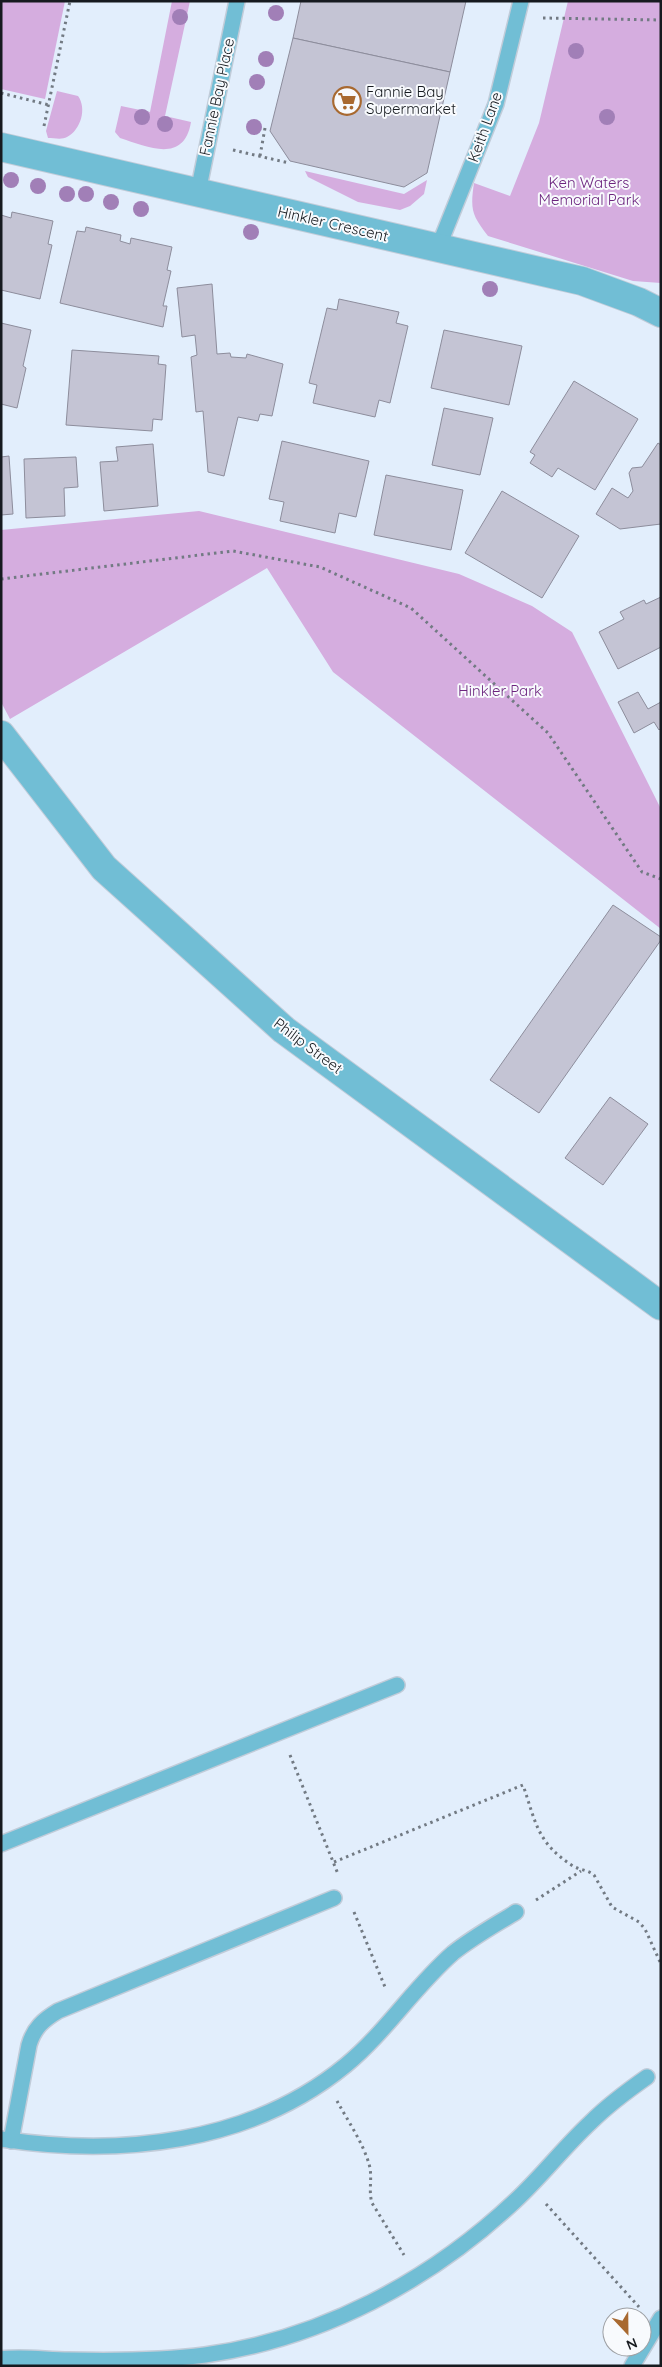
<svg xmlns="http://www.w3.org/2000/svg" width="662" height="2367" font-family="Quicksand,sans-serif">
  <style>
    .green { fill: #d5addf }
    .building { fill: #c4c4d4; stroke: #8d8d9c }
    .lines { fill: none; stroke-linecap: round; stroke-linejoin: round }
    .lane-casing { stroke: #c1ccd9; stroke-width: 18 }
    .street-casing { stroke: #c1ccd9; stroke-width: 30 }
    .path { stroke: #727a83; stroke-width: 3; stroke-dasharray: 2.5 4; stroke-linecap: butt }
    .lane { stroke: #71bed5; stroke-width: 15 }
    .street { stroke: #71bed5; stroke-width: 28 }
    .tree { fill: #a17fb7 }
    .labels { text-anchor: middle; stroke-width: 4; stroke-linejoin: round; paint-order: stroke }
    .poi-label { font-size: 15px; fill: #161a1f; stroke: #f8fafd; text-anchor: start }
    .street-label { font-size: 15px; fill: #161a1f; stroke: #f8fafd }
    .park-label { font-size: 15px; fill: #6c247e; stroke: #f8fafd }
  </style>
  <rect width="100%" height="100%" fill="#e2eefc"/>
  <g class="green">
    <path d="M1,1H65L45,99L1,89Z"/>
    <path d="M172,1H190L165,116L191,122C184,164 148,147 120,138L115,132L121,106L150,112Z"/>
    <path d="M568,1H661V283L633,281L488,236C472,215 470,210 474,183L510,196L539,123Z"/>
    <path d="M57,91L78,96C87,108 81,130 67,137C62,140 54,138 48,138L46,131Z"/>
    <path d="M305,171L404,194L427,180L424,194L410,206L400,210L358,202L308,177Z"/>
    <path d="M199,511L459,574L532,606L572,632L661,809V929L333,672L267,568L10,719L1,702V530Z"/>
  </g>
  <g class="building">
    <path d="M301,1H466L450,72L293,38Z"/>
    <path d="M293,38L450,72L427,173L404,187L290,161L270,131Z"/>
    <path d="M12,212L53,221L48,244L52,245L40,299L1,290V215L11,218Z"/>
    <path d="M86,227L121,235L120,241L130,244L131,238L172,247L167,270L171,271L163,306H167L163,327L60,303L77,231L85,232Z"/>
    <path d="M212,284L217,354L230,353L231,357L246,358L247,354L283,364L272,416L260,414L258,421L238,417L224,476L208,472L203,411L196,412L191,357L197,355L195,335L182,337L177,288Z"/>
    <path d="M339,299L399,312L396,323L408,326L390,403L379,400L375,417L313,403L317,385L309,383L327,308L337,310Z"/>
    <path d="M1,323L31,330L23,366L26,368L17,408L1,404Z"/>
    <path d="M444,330L522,346L509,405L431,388Z"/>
    <path d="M72,350L159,356L158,364L166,365L162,420L153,419L152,431L66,425Z"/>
    <path d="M574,381L638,419L595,490L558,468L552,477L530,463L535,455L530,452Z"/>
    <path d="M444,408L493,418L480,475L432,465Z"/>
    <path d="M282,441L369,461L356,517L339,513L335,533L280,521L284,502L269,499Z"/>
    <path d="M658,443L661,445V524L620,529L596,514L612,488L628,498L633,491L629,473L632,468L642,467Z"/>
    <path d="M153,444L158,506L104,511L100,462L118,461L116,447Z"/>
    <path d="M9,456L13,514L1,515V457Z"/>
    <path d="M76,457L78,487L64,488L65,516L26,518L24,459Z"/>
    <path d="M386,475L463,490L451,550L374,535Z"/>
    <path d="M502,491L579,536L542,598L465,553Z"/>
    <path d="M661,597V647L618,669L599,632L624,619L620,612L644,600L646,604Z"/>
    <path d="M638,692L648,709L661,702V728L659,730L654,722L634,733L618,702Z"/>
    <path d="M613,905L661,937V940L539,1113L490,1080Z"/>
    <path d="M610,1097L648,1124L603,1185L565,1158Z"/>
  </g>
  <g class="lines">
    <defs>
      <g id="lane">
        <path d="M198,192L237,1"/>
        <path d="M438,248L496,104L521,1"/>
        <path d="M1,1844L397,1685"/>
        <path d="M1,2139C120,2157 250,2144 346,2065C386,2032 414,1987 453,1953C473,1937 495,1925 516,1912"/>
        <path d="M11,2141L29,2045C34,2028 43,2020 58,2011L334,1898"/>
        <path d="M1,2359C23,2356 47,2360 69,2360C115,2361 160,2361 205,2355C321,2339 430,2281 515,2201C542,2176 564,2147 591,2122C608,2105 627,2091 647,2077"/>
        <path d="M632,2366L661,2318"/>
      </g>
      <g id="street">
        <path d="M1,147L582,281L639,302L661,313"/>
        <path d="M1,735L104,868L284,1030L661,1306"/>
      </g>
    </defs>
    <use href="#lane" class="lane-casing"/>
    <use href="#street" class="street-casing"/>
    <g class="path">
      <path d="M543,18L661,20"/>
      <path d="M1,93L49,105"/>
      <path d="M44,126L70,1"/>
      <path d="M233,150L289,163"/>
      <path d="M260,156L265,128"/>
      <path d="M1,579L233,551L320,567L411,608L548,733L642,872L661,879"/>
      <path d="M290,1755L338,1874"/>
      <path d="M334,1862L523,1785C536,1823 537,1843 573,1866C580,1870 588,1870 594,1875L612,1907L639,1922L645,1929L661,1964"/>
      <path d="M536,1900L581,1871"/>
      <path d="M354,1912L385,1987"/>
      <path d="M337,2101C348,2121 363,2143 369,2164C373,2177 368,2190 372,2203L404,2255"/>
      <path d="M546,2204L639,2307"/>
    </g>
    <use href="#lane" class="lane"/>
    <use href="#street" class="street"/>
  </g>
  <g class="tree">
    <circle cx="276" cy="13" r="8"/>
    <circle cx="180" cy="17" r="8"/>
    <circle cx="576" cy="51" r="8"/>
    <circle cx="266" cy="59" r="8"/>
    <circle cx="257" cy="82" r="8"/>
    <circle cx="142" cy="117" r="8"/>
    <circle cx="607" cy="117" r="8"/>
    <circle cx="165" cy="124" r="8"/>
    <circle cx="254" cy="127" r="8"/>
    <circle cx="11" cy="180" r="8"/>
    <circle cx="38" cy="186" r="8"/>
    <circle cx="67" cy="194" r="8"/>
    <circle cx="86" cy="194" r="8"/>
    <circle cx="111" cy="202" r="8"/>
    <circle cx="141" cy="209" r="8"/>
    <circle cx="251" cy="232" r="8"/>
    <circle cx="490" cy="289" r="8"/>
  </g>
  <defs>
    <symbol id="supermarket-ring" viewBox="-11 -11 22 22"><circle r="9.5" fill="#f8fafd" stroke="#a86930" stroke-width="1.5"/><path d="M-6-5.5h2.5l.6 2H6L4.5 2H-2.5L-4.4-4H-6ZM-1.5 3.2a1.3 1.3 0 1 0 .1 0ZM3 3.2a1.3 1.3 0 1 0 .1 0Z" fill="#a86930"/></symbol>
  </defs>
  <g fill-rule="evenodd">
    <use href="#supermarket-ring" x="331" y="85" width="32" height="32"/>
  </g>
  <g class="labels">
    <g class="poi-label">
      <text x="366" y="97">Fannie Bay<tspan x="366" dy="17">Supermarket</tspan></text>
    </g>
    <g class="street-label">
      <text transform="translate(217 97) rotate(-78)" y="5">Fannie Bay Place</text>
      <text transform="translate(485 127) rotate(-70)" y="5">Keith Lane</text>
      <text transform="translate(333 224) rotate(13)" y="5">Hinkler Crescent</text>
      <text transform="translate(308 1046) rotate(37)" y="5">Philip Street</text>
    </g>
    <g class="park-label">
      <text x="589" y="188">Ken Waters<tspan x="589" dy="17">Memorial Park</tspan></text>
      <text x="500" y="696">Hinkler Park</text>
    </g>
  </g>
  <rect width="662" height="2367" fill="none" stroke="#161a1f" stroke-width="5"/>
  <g transform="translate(627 2332) rotate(158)"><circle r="24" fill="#f8fafd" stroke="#9ea0a4"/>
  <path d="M0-4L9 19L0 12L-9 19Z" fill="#a86930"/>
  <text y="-8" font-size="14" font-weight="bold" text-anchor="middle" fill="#161a1f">N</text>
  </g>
</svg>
